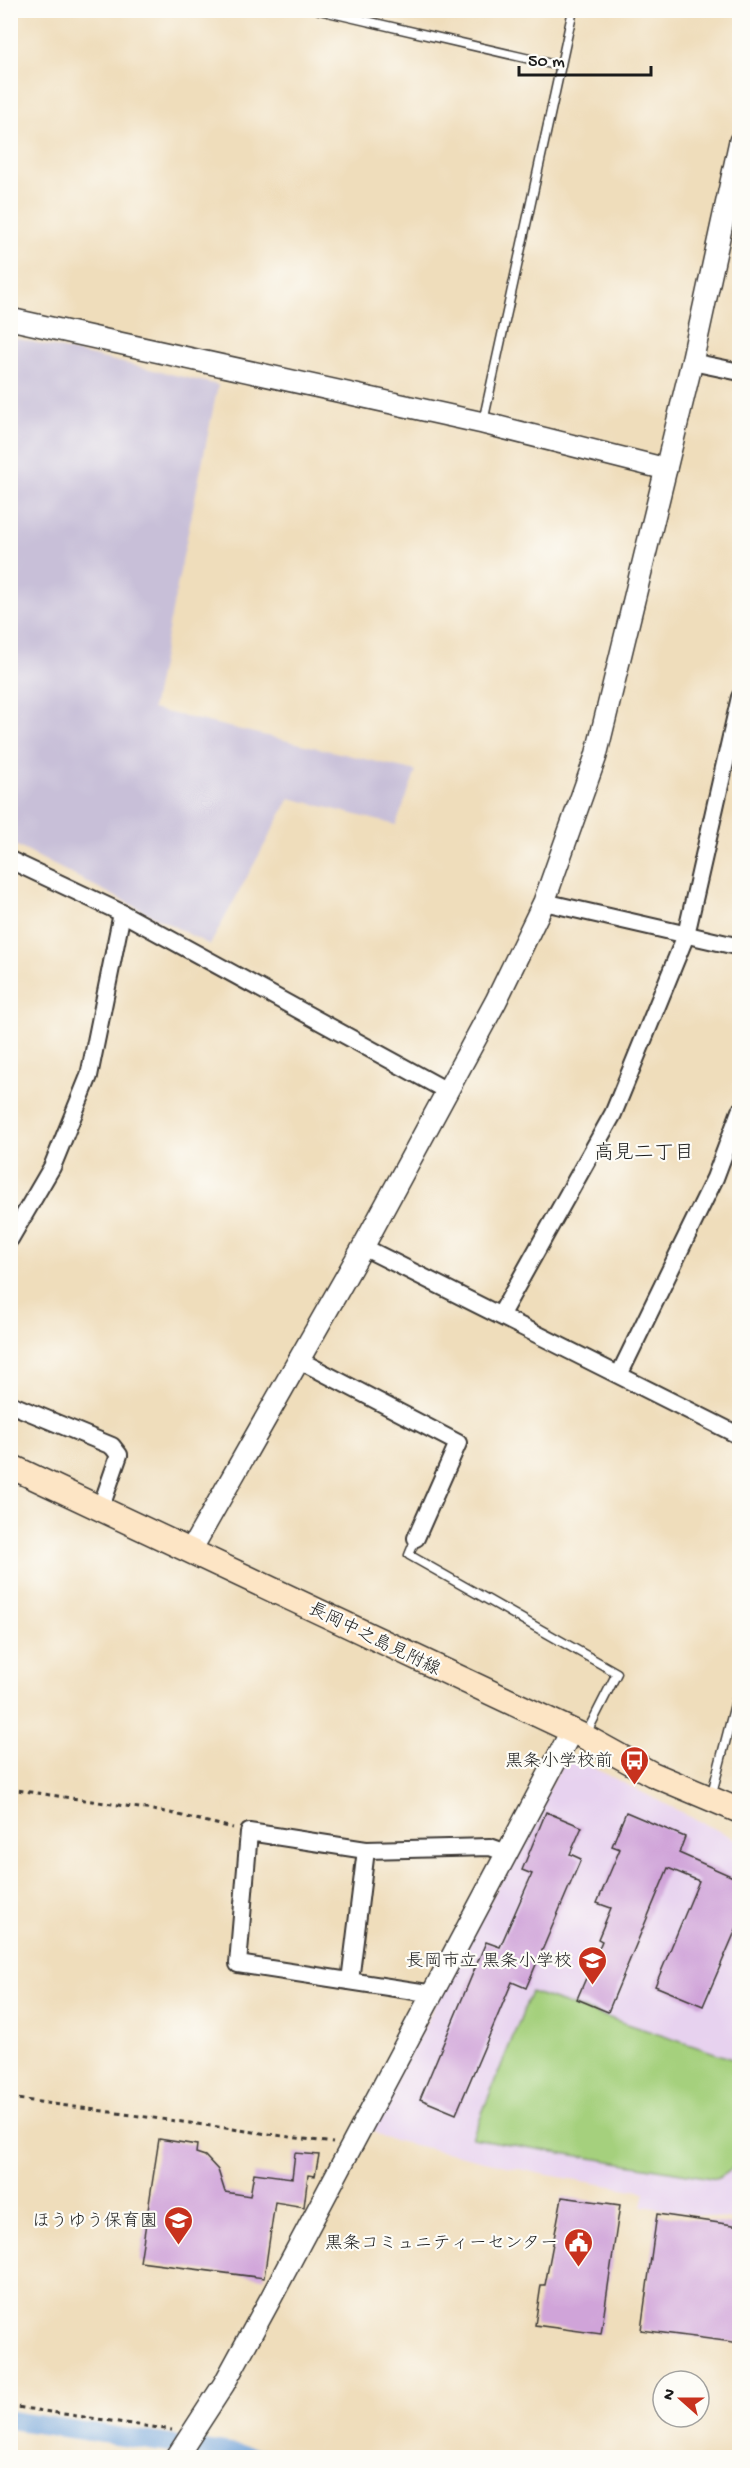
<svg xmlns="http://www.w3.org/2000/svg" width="750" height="2468" font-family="'Gochi Hand','Klee One',sans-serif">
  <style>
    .built { fill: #e7d2ef }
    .industrial { fill: #c8bfd8 }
    .green { fill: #a5d07d; stroke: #60764c; stroke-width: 1.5 }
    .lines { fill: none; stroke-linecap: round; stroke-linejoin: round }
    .canal { stroke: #6c9fd7; stroke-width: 18 }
    .building { fill: #d0a4d9 }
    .service-casing { stroke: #3c3934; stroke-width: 11 }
    .minor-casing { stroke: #3c3934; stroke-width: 20 }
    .tertiary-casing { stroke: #3c3934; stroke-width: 24 }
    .secondary-casing { stroke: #3c3934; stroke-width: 27 }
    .path { stroke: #3c3934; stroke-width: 3; stroke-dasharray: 4.5 4.5; stroke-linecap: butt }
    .service { stroke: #fff; stroke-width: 8 }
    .minor { stroke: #fff; stroke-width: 16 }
    .tertiary { stroke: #fff; stroke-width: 21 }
    .secondary { stroke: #fde5c5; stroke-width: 24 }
    .labels { text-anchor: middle; stroke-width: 4.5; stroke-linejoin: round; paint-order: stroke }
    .street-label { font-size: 18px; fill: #1c1c1c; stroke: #fdfcf7 }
    .poi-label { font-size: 18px; fill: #1c1c1c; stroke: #fdfcf7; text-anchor: end }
    .neighbourhood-label { font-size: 20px; fill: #1c1c1c; stroke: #fdfcf7 }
  </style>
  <rect width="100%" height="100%" fill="#fdfcf7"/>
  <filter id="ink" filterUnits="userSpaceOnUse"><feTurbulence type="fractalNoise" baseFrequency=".0167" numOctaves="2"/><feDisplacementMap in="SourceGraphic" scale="12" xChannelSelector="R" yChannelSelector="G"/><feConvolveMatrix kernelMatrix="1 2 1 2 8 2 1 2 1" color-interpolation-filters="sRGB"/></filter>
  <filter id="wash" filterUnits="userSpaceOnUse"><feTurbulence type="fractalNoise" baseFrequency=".008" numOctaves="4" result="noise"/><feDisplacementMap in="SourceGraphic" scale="24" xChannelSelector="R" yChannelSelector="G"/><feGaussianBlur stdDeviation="1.35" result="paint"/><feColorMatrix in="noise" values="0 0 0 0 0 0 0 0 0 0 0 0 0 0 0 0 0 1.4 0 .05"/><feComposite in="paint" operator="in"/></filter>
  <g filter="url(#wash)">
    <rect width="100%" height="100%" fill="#efddbb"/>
    <path class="built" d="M574,1758L739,1841V2221L642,2206L645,2192L537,2173L384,2138L370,2129L564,1760Z"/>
    <path class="industrial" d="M11,337L218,385L152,709L416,771L396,825L290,798L210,945L11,843Z"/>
    <path class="green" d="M531,1992L739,2061L740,2127L734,2167L717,2179L472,2138Z"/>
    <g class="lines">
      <path class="canal" d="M10,2420L263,2458"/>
    </g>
    <g id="blocks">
      <g class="building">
        <path d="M546,1812L582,1827L570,1854L581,1859L526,1988L512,1982L456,2114L420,2099L486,1942L500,1947L532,1874L522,1870Z"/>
        <path d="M626,1812L685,1837L679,1853L740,1880V1920L703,2006L655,1986L699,1881L668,1868L608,2012L577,1999L602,1941L598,1939L611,1908L597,1903L620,1849L612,1846Z"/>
        <path d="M159,2139L197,2145L196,2153L205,2156L218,2170L225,2192L250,2196L254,2173L292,2178L295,2153L319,2155L315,2176L308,2175L304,2207L275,2202L264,2278L140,2262Z"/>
        <path d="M562,2197L620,2205L601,2334L535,2325L541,2285H545Z"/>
        <path d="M657,2214L740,2226V2343L641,2330Z"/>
      </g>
    </g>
  </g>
  <g filter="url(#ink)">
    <use href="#blocks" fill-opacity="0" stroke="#3c3934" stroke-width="1.5"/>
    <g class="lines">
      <defs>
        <g id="service">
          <path d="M319,10L560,66"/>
          <path d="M483,422L573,10"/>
          <path d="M416,1538L409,1555L617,1673L585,1736"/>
          <path d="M711,1797L740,1685"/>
        </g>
        <g id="minor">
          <path d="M692,362L740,372"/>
          <path d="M10,860L122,913L447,1091"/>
          <path d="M544,902L740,947"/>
          <path d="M10,1239L52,1167L89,1076L122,913"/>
          <path d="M363,1247L740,1436"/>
          <path d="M501,1314L613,1114L686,935L740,697"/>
          <path d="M297,1359L458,1443L416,1538"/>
          <path d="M620,1373L715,1178L740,1111"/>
          <path d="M10,1404L112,1446L119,1455L101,1507"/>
          <path d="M350,1981L366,1850"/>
          <path d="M434,1994L238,1964L249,1832L366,1850L490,1847L507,1853"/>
        </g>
        <g id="tertiary">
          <path d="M10,319L483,423L666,469"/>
          <path d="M191,1550L363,1247L496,1001L544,902L596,756L692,362L740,141"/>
          <path d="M176,2458L224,2384L272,2296L571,1732"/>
        </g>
        <path id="secondary" d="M10,1466L585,1737L652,1774L740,1811"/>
      </defs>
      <use href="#service" class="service-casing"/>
      <use href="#minor" class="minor-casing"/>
      <use href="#tertiary" class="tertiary-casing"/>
      <use href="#secondary" class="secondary-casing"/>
      <g class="path">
        <path d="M10,1789L166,1812L233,1828"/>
        <path d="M10,2098L333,2143"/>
        <path d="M10,2406L172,2430"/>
      </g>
      <use href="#service" class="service"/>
      <use href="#minor" class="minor"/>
      <use href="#tertiary" class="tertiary"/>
      <use href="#secondary" class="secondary"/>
    </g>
  </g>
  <defs>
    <symbol id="bus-pin" viewBox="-11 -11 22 30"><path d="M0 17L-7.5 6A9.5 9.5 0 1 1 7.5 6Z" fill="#c8321e" stroke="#fdfcf7"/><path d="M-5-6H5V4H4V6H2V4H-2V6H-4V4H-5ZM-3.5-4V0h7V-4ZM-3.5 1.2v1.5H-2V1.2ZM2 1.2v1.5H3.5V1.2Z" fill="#fff"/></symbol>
    <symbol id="school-pin" viewBox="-11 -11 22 30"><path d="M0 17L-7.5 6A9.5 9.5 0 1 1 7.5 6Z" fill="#c8321e" stroke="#fdfcf7"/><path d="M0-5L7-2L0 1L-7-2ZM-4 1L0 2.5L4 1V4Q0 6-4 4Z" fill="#fff"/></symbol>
    <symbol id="civic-pin" viewBox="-11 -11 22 30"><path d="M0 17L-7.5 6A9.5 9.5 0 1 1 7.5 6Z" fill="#c8321e" stroke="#fdfcf7"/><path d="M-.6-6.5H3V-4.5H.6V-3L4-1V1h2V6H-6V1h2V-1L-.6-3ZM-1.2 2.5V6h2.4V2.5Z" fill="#fff"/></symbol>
  </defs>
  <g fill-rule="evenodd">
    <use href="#bus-pin" x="618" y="1744" width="33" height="45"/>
    <use href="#school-pin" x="576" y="1944" width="33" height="45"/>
    <use href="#school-pin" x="162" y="2204" width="33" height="45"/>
    <use href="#civic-pin" x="562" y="2226" width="33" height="45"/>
  </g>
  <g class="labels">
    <g class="street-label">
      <text transform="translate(375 1638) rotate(26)" y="6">長岡中之島見附線</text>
    </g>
    <g class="poi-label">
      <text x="613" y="1766">黒条小学校前</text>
      <text x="572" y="1966">長岡市立 黒条小学校</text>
      <text x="158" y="2226">ほうゆう保育園</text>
      <text x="558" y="2248">黒条コミュニティーセンター</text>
    </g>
    <g class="neighbourhood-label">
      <text x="644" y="1158">高見二丁目</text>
    </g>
  </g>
  <rect width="750" height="2468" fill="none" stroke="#fdfcf7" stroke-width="36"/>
  <g transform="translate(681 2399) rotate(291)"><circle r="28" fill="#fdfcf7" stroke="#a3a29f" stroke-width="1.5"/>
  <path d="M0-4.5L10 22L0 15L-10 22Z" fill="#c8321e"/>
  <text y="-9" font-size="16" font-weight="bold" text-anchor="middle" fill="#1c1c1c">N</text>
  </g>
  <path d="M519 66v9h132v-9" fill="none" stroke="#1c1c1c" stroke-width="3"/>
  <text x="528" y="66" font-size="18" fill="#1c1c1c" stroke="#fdfcf7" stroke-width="4.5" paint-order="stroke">50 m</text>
</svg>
